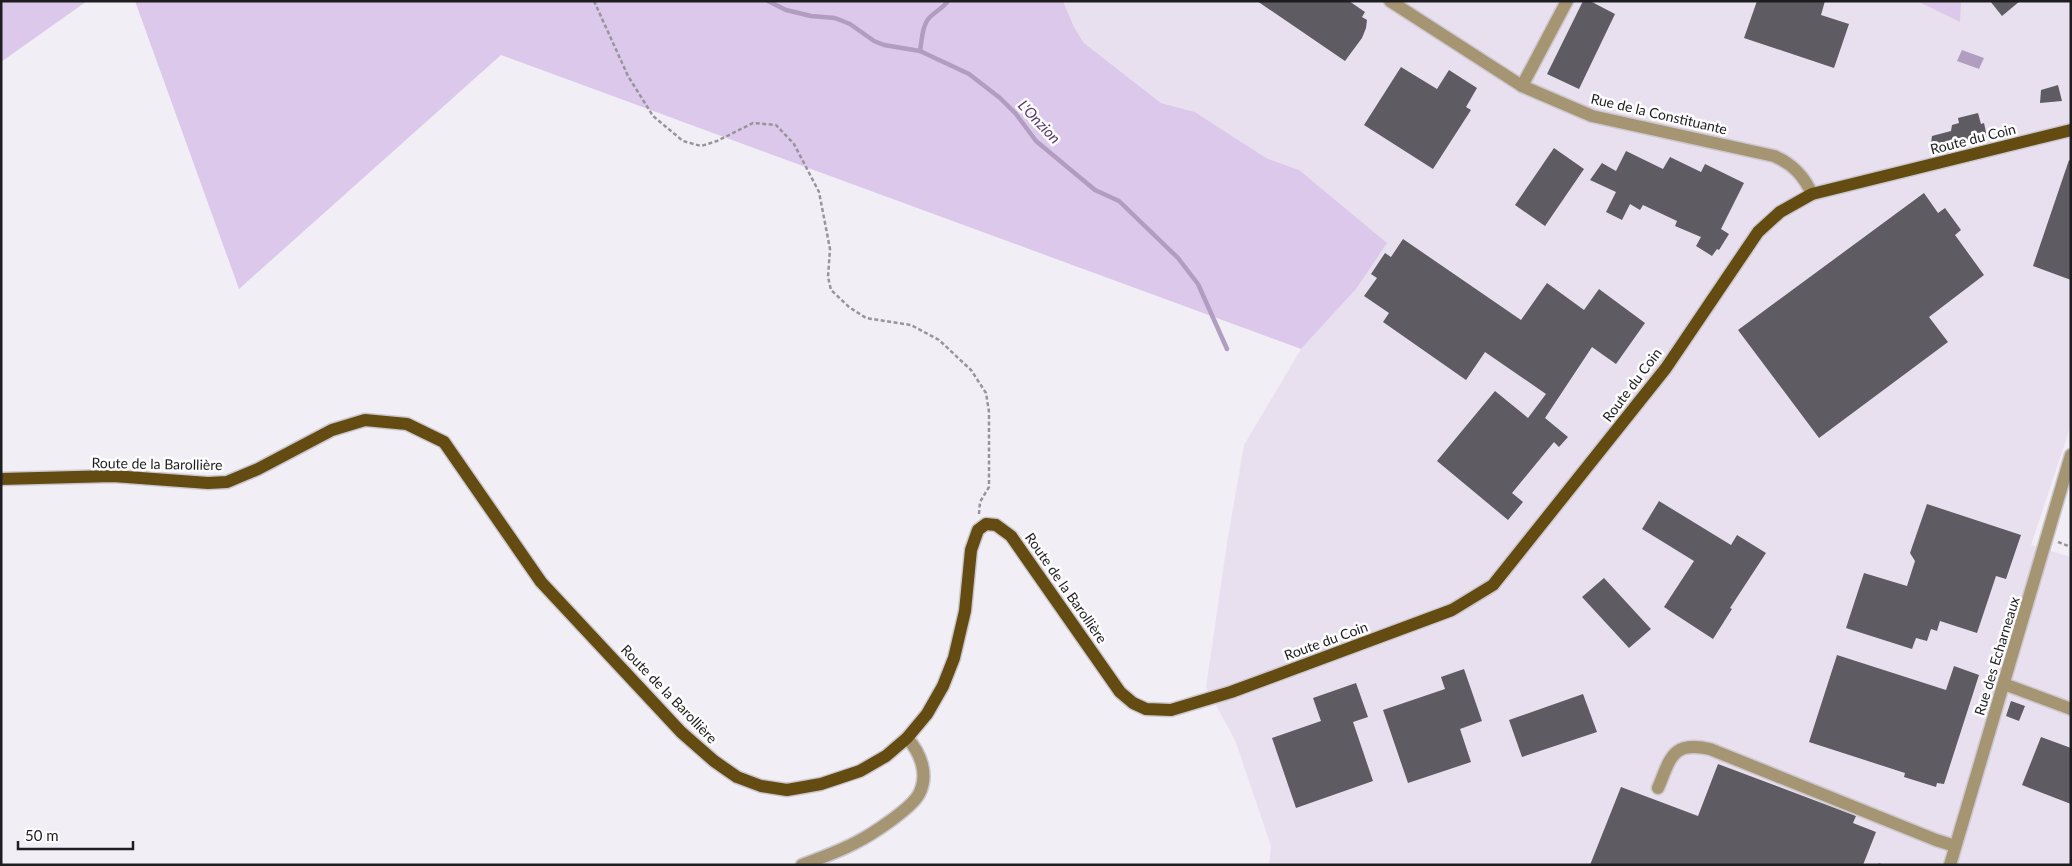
<svg xmlns="http://www.w3.org/2000/svg" width="2072" height="866" font-family="Lato,sans-serif">
  <style>
    .built { fill: #e8e0ef }
    .green { fill: #dcc8eb }
    .water { fill: #b19dc0 }
    .lines { fill: none; stroke-linecap: round; stroke-linejoin: round }
    .stream { stroke: #b19dc0; stroke-width: 4.5 }
    .building { fill: #5f5b62 }
    .minor-casing { stroke: #ccc8cf; stroke-width: 15 }
    .major-casing { stroke: #ccc8cf; stroke-width: 15 }
    .path { stroke: #97959b; stroke-width: 2.5; stroke-dasharray: 4 2.5; stroke-linecap: butt }
    .minor { stroke: #a69572; stroke-width: 12 }
    .major { stroke: #634b12; stroke-width: 12 }
    .labels { text-anchor: middle; stroke-width: 5; stroke-linejoin: round; paint-order: stroke }
    .street-label { font-size: 14px; fill: #1e1d20; stroke: #fefdfe }
    .water-label { font-size: 15px; font-style: italic; fill: #573a6b; stroke: #fefdfe }
  </style>
  <rect width="100%" height="100%" fill="#f2eef6"/>
  <path class="built" d="M1063,1H2071V425L2031,545L2071,557V865H1269L1271,846L1235,740L1206,687L1227,543L1244,445L1301,349L1356,289L1299,170L1266,158L1195,112L1161,103L1084,43L1074,27Z"/>
  <g class="green">
    <path d="M1,1H87L1,62Z"/>
    <path d="M135,1H1063L1074,27L1084,43L1161,103L1195,112L1266,158L1299,170L1387,243L1356,289L1301,349L501,55L239,289Z"/>
    <path d="M1917,1H1961L1960,22Z"/>
  </g>
  <path class="water" d="M1962,50L1984,58L1979,69L1957,61Z"/>
  <g class="lines">
    <g class="stream">
      <path d="M768,1L786,10L811,16L835,18L850,24L874,41L884,45L920,51L969,74L1000,98L1016,114L1036,141L1095,190L1119,201L1178,258L1198,284L1227,349"/>
      <path d="M920,51C922,40 922,25 930,17C936,11 943,8 948,1"/>
    </g>
  </g>
  <g class="building">
    <path d="M1257,1H1349L1365,12L1362,17L1367,20L1366,28L1362,38L1345,61Z"/>
    <path d="M1583,1H1590L1615,14L1579,89L1547,74Z"/>
    <path d="M1757,1H1825L1821,15L1849,24L1834,68L1744,38Z"/>
    <path d="M1990,1H2020L2002,16Z"/>
    <path d="M1401,67L1437,89L1449,70L1477,88L1466,107L1471,110L1433,169L1364,125Z"/>
    <path d="M2058,85L2062,101L2040,103L2041,90Z"/>
    <path d="M1978,113L1981,124L1984,123L1987,137L1930,150L1932,136L1951,131L1952,125L1959,123L1958,118Z"/>
    <path d="M1554,148L1584,169L1545,226L1515,205Z"/>
    <path d="M1626,151L1663,169L1670,157L1701,172L1705,164L1744,183L1721,229L1729,234L1719,250L1717,249L1712,256L1696,246L1701,237L1675,226L1677,221L1643,205L1640,210L1630,204L1622,220L1606,212L1616,192L1590,180L1602,163L1616,171Z"/>
    <path d="M2069,160L2071,161V280L2033,266Z"/>
    <path d="M1924,193L1938,213L1945,208L1961,230L1955,235L1984,275L1929,317L1948,342L1819,438L1738,330Z"/>
    <path d="M1403,239L1521,320L1547,283L1584,310L1599,289L1645,323L1616,364L1592,347L1545,418L1568,437L1559,447L1554,442L1512,493L1523,502L1508,520L1437,461L1495,391L1528,418L1546,394L1485,352L1466,380L1383,322L1389,313L1364,296L1377,278L1371,274L1385,253L1391,257Z"/>
    <path d="M1659,501L1731,545L1737,535L1766,553L1730,608L1732,609L1713,639L1664,607L1694,561L1642,529Z"/>
    <path d="M1927,504L2021,535L2006,579L1996,576L1977,633L1940,621L1937,631L1931,629L1927,641L1916,638L1912,649L1846,628L1864,573L1907,586L1915,561L1910,553Z"/>
    <path d="M1604,578L1651,629L1629,648L1582,597Z"/>
    <path d="M1837,655L1946,690L1954,666L1979,675L1944,784L1937,783L1936,787L1904,777L1905,773L1809,742Z"/>
    <path d="M1464,669L1482,721L1460,729L1471,762L1408,783L1383,710L1445,689L1441,677Z"/>
    <path d="M1356,683L1368,717L1353,722L1373,781L1296,808L1272,738L1321,721L1313,698Z"/>
    <path d="M1583,694L1597,732L1522,757L1509,720Z"/>
    <path d="M2011,701L2025,706L2019,721L2006,716Z"/>
    <path d="M2041,737L2071,748V804L2022,785Z"/>
    <path d="M1718,764L1856,816L1853,823L1876,832L1863,865H1590L1621,787L1698,816Z"/>
  </g>
  <g class="lines">
    <defs>
      <g id="minor">
        <path d="M1390,1L1522,86L1592,116L1774,156C1793,164 1804,176 1812,194"/>
        <path d="M1522,86L1567,1"/>
        <path d="M2004,684L2071,709"/>
        <path d="M1658,788C1671,757 1672,741 1710,749L1936,840L1955,846"/>
        <path d="M802,865C820,858 838,852 855,843C871,835 911,809 919,794C929,775 921,753 907,738"/>
        <path d="M1950,865L2071,455"/>
      </g>
      <path id="major" d="M1,479L113,476L208,483L227,482L258,469L332,430L365,420L407,424L444,442L541,582L681,732L714,761L737,777L761,786L787,790L821,784L860,771L886,756L907,738L927,714L943,686L954,658L965,611L971,550L978,530L986,524L996,525L1011,536L1120,692L1133,703L1146,709L1171,710L1231,692L1452,610L1493,585L1666,368L1758,232L1780,212L1812,194L2071,130"/>
    </defs>
    <use href="#minor" class="minor-casing"/>
    <use href="#major" class="major-casing"/>
    <g class="path">
      <path d="M594,1L628,76L653,116L683,141L701,146L717,141L753,123L776,125L794,144L819,192L830,249L828,277L831,290L849,307L866,318L911,325L939,340L971,370L986,393L989,412V487L980,502L979,514"/>
      <path d="M2058,542L2071,547"/>
      <path d="M1878,864L1881,865"/>
    </g>
    <use href="#minor" class="minor"/>
    <use href="#major" class="major"/>
  </g>
  <g class="labels">
    <g class="street-label">
      <text transform="translate(1659 114) rotate(13)" y="5">Rue de la Constituante</text>
      <text transform="translate(1973 139) rotate(-14)" y="5">Route du Coin</text>
      <text transform="translate(1632 385) rotate(-53)" y="5">Route du Coin</text>
      <text transform="translate(157 464) rotate(1)" y="5">Route de la Barollière</text>
      <text transform="translate(1066 588) rotate(55)" y="5">Route de la Barollière</text>
      <text transform="translate(1326 641) rotate(-20)" y="5">Route du Coin</text>
      <text transform="translate(1997 656) rotate(-73)" y="5">Rue des Echarneaux</text>
      <text transform="translate(669 694) rotate(46)" y="5">Route de la Barollière</text>
    </g>
    <g class="water-label">
      <text transform="translate(1039 122) rotate(46)" y="5">L'Onzion</text>
    </g>
  </g>
  <rect width="2072" height="866" fill="none" stroke="#1e1d20" stroke-width="5"/>
  <path d="M18 841v8h115v-8" fill="none" stroke="#1e1d20" stroke-width="2.5"/>
  <text x="25" y="841" font-size="15" fill="#1e1d20" stroke="#fefdfe" stroke-width="4" paint-order="stroke">50 m</text>
</svg>
